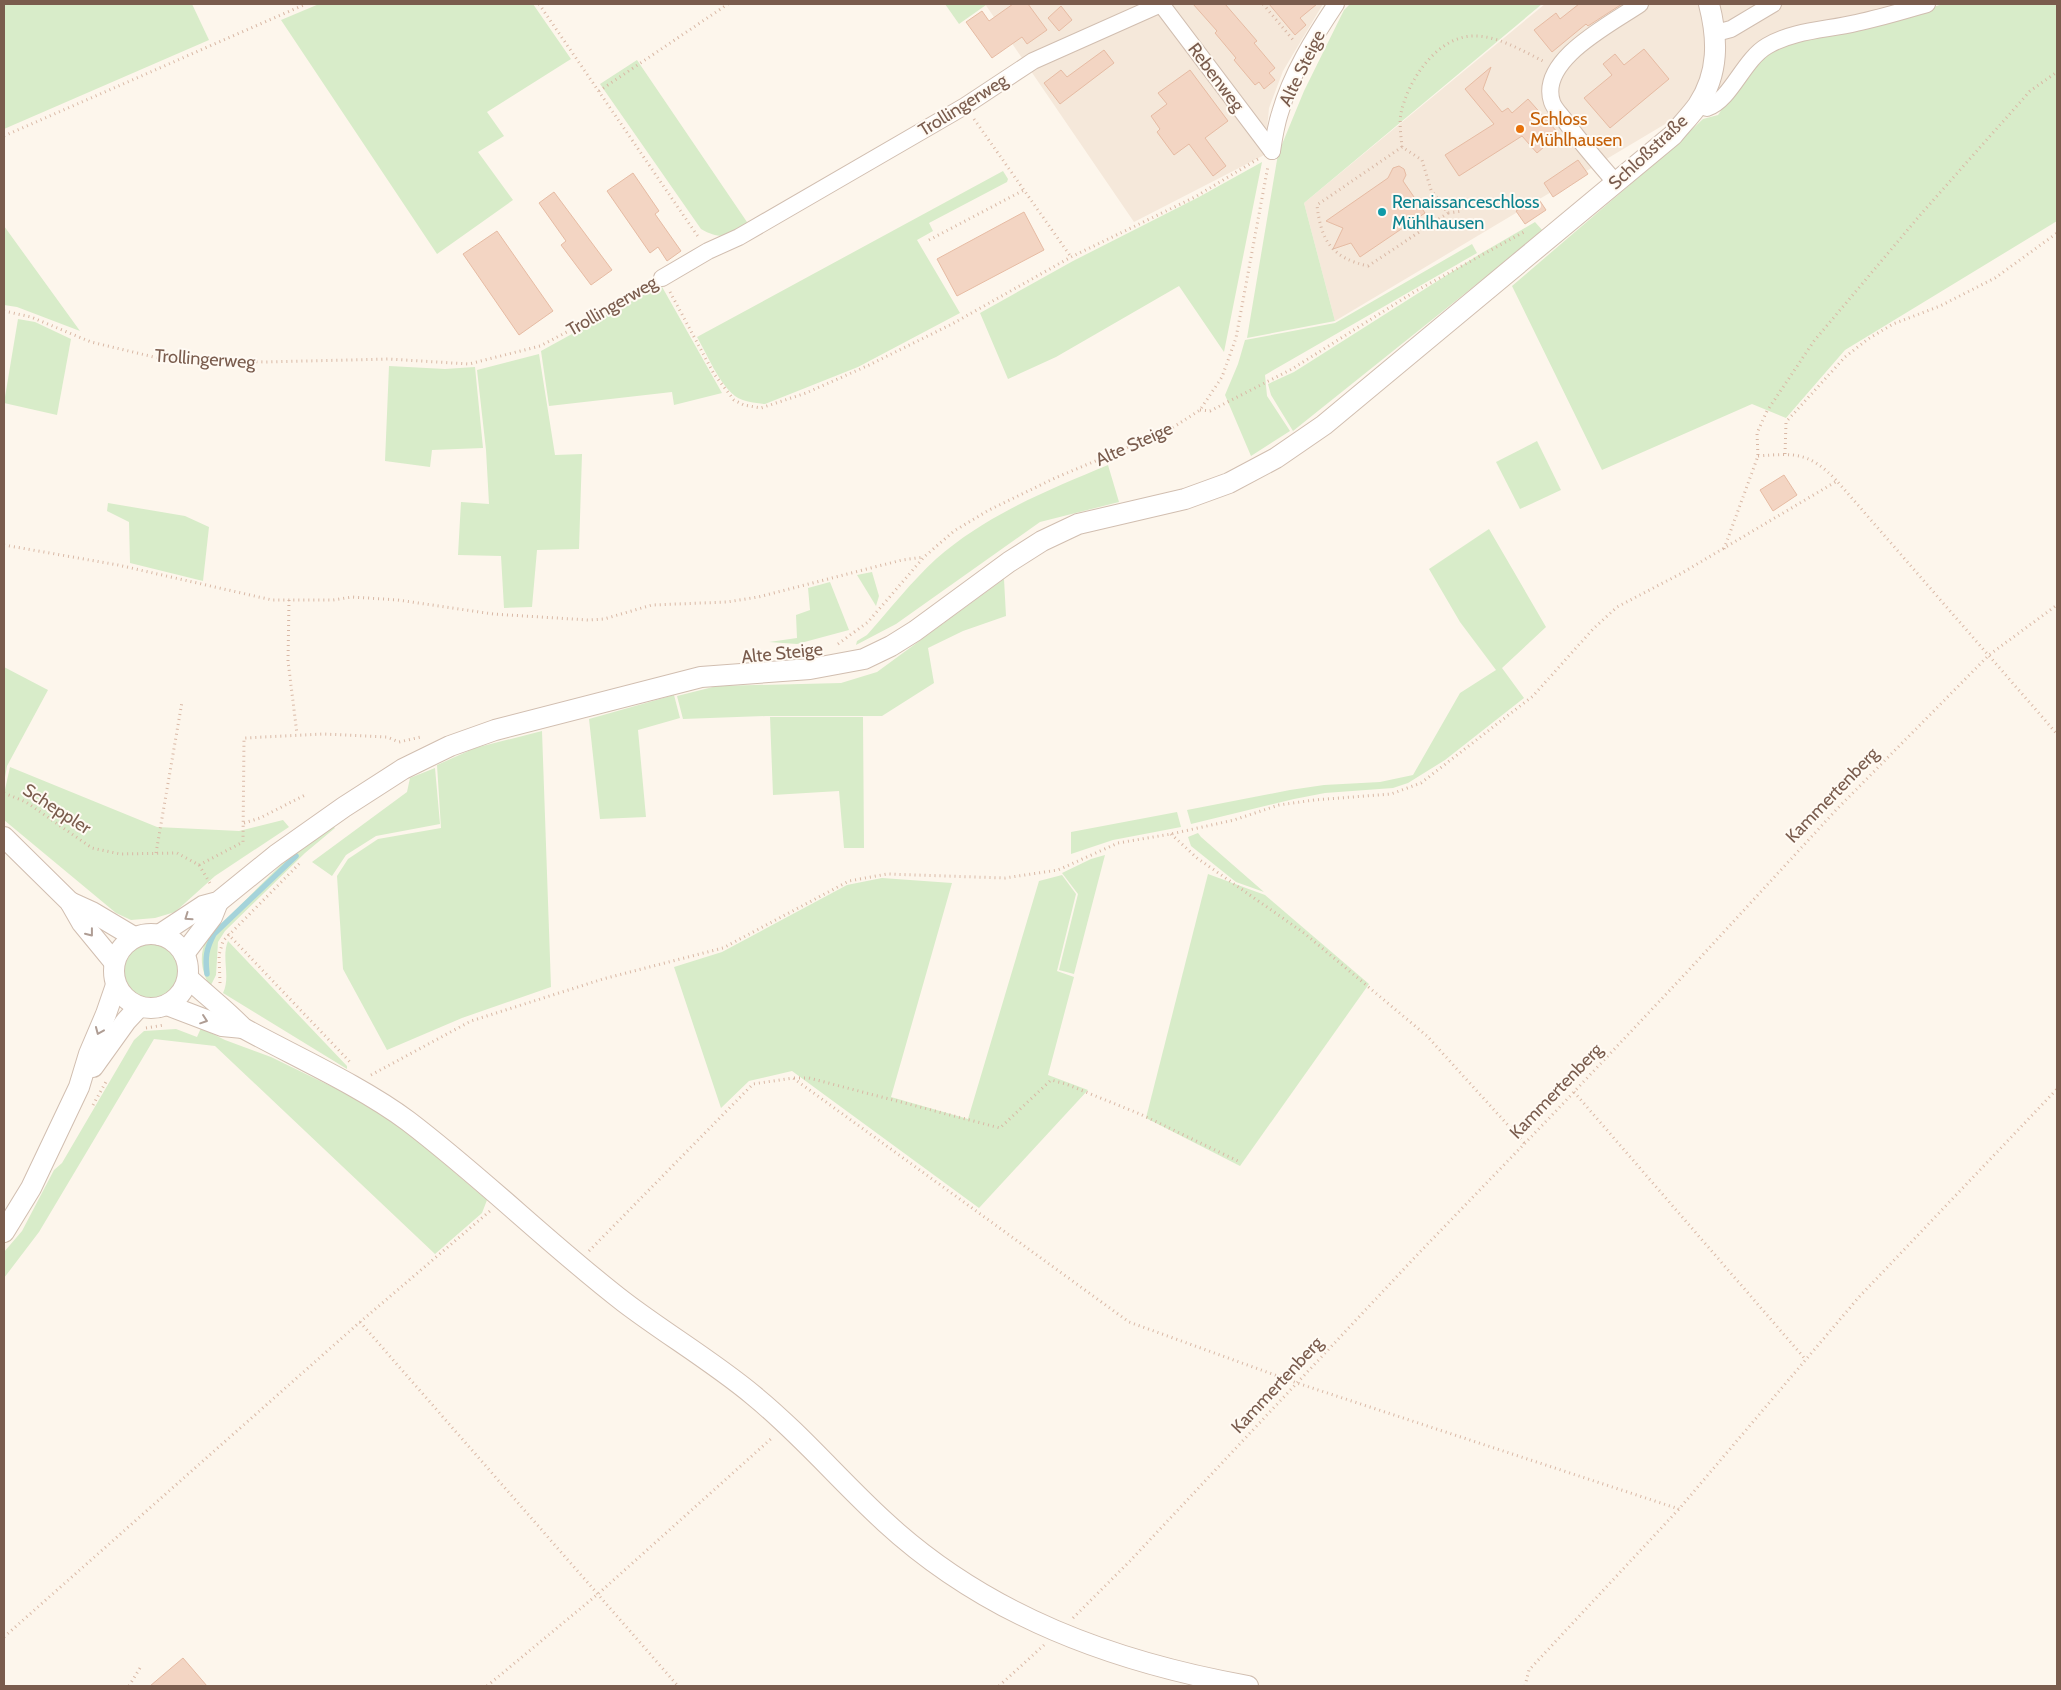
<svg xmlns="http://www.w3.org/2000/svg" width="2061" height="1690" font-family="Cabin,sans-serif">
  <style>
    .residential { fill: #f5e8da }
    .green { fill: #d8ecc9 }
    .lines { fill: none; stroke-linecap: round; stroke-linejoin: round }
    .stream { stroke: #a5d3da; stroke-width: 5.5 }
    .building { fill: #f3d5c3; stroke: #e6bba3 }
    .minor-casing { stroke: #d1beb0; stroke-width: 18 }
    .tertiary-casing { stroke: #d1beb0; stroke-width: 22 }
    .path { stroke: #d9b8a5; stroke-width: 3; stroke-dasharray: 1 4; stroke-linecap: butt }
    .minor { stroke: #fff; stroke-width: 16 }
    .tertiary { stroke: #fff; stroke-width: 20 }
    .oneway { stroke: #af9d94 }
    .food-dot { fill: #e8710a; stroke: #fffaf3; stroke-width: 2 }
    .culture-dot { fill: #0f9aa8; stroke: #fffaf3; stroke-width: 2 }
    .labels { text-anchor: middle; stroke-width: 4; stroke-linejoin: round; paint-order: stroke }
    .street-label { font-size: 18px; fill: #7a5c4d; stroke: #fffaf3 }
    .food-label { font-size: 18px; fill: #c56008; stroke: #fffaf3; text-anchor: start }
    .culture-label { font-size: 18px; fill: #0d838f; stroke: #fffaf3; text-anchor: start }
  </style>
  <rect width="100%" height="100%" fill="#fdf6ec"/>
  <g class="residential">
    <path d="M985,4H1323L1283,71L1269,108L1267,129L1272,151L1134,222Z"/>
    <path d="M1545,4H1912L1729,80L1716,92L1687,111L1335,321L1304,203Z"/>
  </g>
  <g class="green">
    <path d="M4,4H192L209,40L4,129Z"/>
    <path d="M319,4H533L571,59L487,112L504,136L478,152L513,200L437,254L281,20Z"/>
    <path d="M945,4H985L986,5L959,24Z"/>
    <path d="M1350,4H1542L1304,203L1335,321L1247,338L1278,154L1304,91L1344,10Z"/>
    <path d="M1943,4H2057V221L1845,350L1786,418L1752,404L1602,470L1512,286L1667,153L1703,119L1718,115L1754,62L1779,45L1891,20Z"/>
    <path d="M637,60L749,225C730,236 722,241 701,229L600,84Z"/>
    <path d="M1262,162L1224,352L1179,286L1056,357L1008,379L980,313L1073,261L1199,197Z"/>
    <path d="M1003,171L1008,179L1007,182L929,223L933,231L917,240L960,313L858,367L765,404C756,403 743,402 735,396C718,382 708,356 697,337Z"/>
    <path d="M1535,222L1543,231L1293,431L1271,395L1268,384L1294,372L1480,254Z"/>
    <path d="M4,226L80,331L17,307L4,305Z"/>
    <path d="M1472,244L1477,253L1265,375L1267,396L1290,431L1251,456L1225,395L1238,364L1245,340L1335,323Z"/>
    <path d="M661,285L722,393L674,405L672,392L549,406L541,351Z"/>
    <path d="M18,319L35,322L71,339L57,415L4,403Z"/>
    <path d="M539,354L555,455L582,454L579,549L537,550L532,607L504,608L501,556L458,555L461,502L489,504L486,450L477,370Z"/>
    <path d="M389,366L445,369L475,367L483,448L432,450L430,467L385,461Z"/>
    <path d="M1537,441L1561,490L1520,509L1496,462Z"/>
    <path d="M1108,465L1119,502L1040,522L896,624L856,645L857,641L867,635C889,610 912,581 936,559C986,515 1048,490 1108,465Z"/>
    <path d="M108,503L185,516L209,527L203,581L130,563L129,522L107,511Z"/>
    <path d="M1489,529L1546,627L1502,668L1524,698L1445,760L1408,783L1393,788L1325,793L1294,799L1191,824L1187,810L1290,790L1324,785L1380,782L1413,775L1460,693L1496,670L1460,622L1429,569Z"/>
    <path d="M872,572L879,596L876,606L857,575Z"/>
    <path d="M1004,579L1006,616L963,631L928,648L934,683L882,716H766L683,719L677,696L717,686L841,683L877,672Z"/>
    <path d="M830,582L849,630L797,644L769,642L797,638L796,615L810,610L808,588Z"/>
    <path d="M4,667L48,690L7,766L4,783Z"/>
    <path d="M674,695L680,718L638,730L646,817L600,819L589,719Z"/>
    <path d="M770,717H863L864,848H844L839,791L773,795Z"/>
    <path d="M542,731L551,987L462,1018L387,1050L343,969L337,876L348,859L378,839L441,828L437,765L475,748Z"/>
    <path d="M10,767L157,827L239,831L283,820L289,827L215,876L175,912L155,918L131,920L116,913L4,820V794Z"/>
    <path d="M435,768L440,824L376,836L346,855L332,876L312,862L407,792L410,778Z"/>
    <path d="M1177,812L1181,827L1113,840L1071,854V832Z"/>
    <path d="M332,825L335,828L305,853L225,931L218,942L216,975L210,987C201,970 199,957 206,939L284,862Z"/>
    <path d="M1198,833L1201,837L1264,892L1236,882L1191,846L1188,837Z"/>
    <path d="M1105,855L1074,974L1059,970L1078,894L1062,873L1091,859Z"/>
    <path d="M1208,874L1265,895L1369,984L1240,1166L1146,1118Z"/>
    <path d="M1062,875L1076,894L1057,971L1074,977L1048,1075L1088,1090L979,1208L792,1071L749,1081L721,1108L674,967L722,952L847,885L882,878L952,883L891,1097L968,1119L1039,881Z"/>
    <path d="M228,941L347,1066V1069L223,993C231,976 221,958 228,941Z"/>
    <circle cx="151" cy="971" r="27"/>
    <path d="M201,1028L225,1040L271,1057L347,1094L401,1127L487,1200L482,1213L435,1254L215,1046L154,1039L39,1232L4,1278V1252L22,1231L54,1170L62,1163L134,1040L144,1031L176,1029L197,1037Z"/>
  </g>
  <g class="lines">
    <path class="stream" d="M207,974C205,958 206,949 214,934L296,856"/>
  </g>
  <g class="building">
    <path d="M1013,4H1028L1047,30L1027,44L1022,37L992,58L966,22L982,11L989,21Z"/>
    <path d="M1193,4H1225L1257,41L1254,43L1275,68L1269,73L1275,80L1264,89L1259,82L1255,85L1234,60L1236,58L1215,33L1217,31Z"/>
    <path d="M1269,4H1317L1300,18L1306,25L1295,35Z"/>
    <path d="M1579,4H1622L1588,26L1586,24L1552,52L1534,30L1556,13L1560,19Z"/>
    <path d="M1061,6L1072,20L1059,31L1048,18Z"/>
    <path d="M1644,49L1669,79L1610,128L1584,98L1612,75L1603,64L1615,54L1624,65Z"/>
    <path d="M1104,50L1114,63L1060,104L1044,83L1061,70L1067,77Z"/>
    <path d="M1491,67L1483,89L1502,112L1508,108L1512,113L1528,99L1559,134L1537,153L1522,136L1459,176L1445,155L1494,124L1465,89Z"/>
    <path d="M1190,70L1228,121L1205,138L1226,166L1213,176L1189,144L1174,155L1157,132L1160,129L1151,116L1167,104L1158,93Z"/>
    <path d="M1578,160L1588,174L1553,197L1544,183Z"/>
    <path d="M1399,166L1404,169L1406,175L1403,181L1425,213L1360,257L1351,243L1333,249L1343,228L1326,221L1388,178L1393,168Z"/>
    <path d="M633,173L659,211L655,214L681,251L667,261L658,247L650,253L607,191Z"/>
    <path d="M554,192L612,270L591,285L561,245L566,241L539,203Z"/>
    <path d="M1538,198L1546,210L1525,224L1516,211Z"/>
    <path d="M1024,212L1044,250L957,296L937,259Z"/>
    <path d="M497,231L553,311L519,335L463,254Z"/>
    <path d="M1784,475L1797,495L1773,511L1760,490Z"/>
    <path d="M183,1658L207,1686H150Z"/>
  </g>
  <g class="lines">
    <defs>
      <g id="minor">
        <path d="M1161,4L1272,151"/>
        <path d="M1716,33L1731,29L1773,4"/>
        <path d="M1698,105L1707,108C1731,100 1743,60 1767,46C1794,30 1827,30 1856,23C1880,18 1903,11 1927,4"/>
        <path d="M1272,151C1274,138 1276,125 1280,113C1291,74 1314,37 1336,4"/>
        <path d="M1616,183C1598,162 1579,141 1563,118C1559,113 1554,108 1552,102C1538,60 1611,24 1640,4"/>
        <path d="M662,278L708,251L739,237L965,106L1033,61L1161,4"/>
      </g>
      <g id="tertiary">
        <path d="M4,837L70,902L82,923L114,962"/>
        <path d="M70,902L92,912L134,937"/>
        <circle cx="151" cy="971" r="37"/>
        <path d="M159,935L203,906L218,902L276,855L344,807L403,769L450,746L495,730L701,677L810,669L864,659L891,646L915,631L1009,562L1042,541L1078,524L1185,499L1229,483L1276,458L1324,425L1673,135C1681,125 1691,115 1698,105C1719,73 1718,39 1709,4"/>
        <path d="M184,954L212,917L218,902"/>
        <path d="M188,978C206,995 226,1010 243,1028C296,1057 361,1086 408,1121C483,1178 550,1245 624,1302C666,1334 712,1361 753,1395C801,1434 840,1481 885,1522C987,1616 1114,1662 1248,1686"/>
        <path d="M167,1005L222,1026L243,1028"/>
        <path d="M93,1067L126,1021L139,1007"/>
        <path d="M4,1232L31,1188L79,1087L89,1054L106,1014L116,985"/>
      </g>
    </defs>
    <use href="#minor" class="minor-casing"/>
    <use href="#tertiary" class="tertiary-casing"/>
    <g class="path">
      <path d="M539,4L699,238"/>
      <path d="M1263,4L1294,41"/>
      <path d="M599,91L728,4"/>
      <path d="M974,119L1071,257"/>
      <path d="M4,136L306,4"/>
      <path d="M1402,147C1401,136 1399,123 1401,113C1408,80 1438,35 1475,36C1498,36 1523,51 1543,61"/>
      <path d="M1448,213L1368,266C1332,258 1321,241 1317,205L1402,147L1422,160L1431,190L1448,213L1463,211"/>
      <path d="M929,240L1024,190"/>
      <path d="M670,292L714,374L734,400L744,405L761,408L806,393L867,366L952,324L1071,257L1195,197L1258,159"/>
      <path d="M4,311L31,317L91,342L158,358L265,362L389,359L469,364L540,346L588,321L649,285"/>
      <path d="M1200,410L1210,411L1292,369L1414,292L1524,232"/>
      <path d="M1785,454L1786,422L1845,357L1868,339L1893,324L1940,306L1995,278L2057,233"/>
      <path d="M1758,456C1796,453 1809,452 1837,481"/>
      <path d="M4,545L118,565L272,600H333L352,597L398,600L493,614L588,620L604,619L652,605L727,602L758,597L902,560L924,557"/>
      <path d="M1724,549L1758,456L1757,433L1767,411L1814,341L1921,214L2030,91L2057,72"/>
      <path d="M289,600L288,661L297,734"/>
      <path d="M838,644L868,622L924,557L954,531L989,510L1055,478L1169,430L1200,410L1222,377L1236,338L1268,166"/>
      <path d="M4,793L26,802L92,848L120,854L177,853L199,865L211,885"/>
      <path d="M244,823L260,818L305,795"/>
      <path d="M1171,834L1197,858L1304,933L1427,1036L1525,1144"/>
      <path d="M156,853L182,702"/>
      <path d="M199,865L243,842L244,738L323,734L387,737L399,742L421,737"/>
      <path d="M228,934L350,1062"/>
      <path d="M220,983L219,955L223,941L301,862"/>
      <path d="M146,1028L164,1025"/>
      <path d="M371,1075L471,1021L603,979L723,948L849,881L887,874L1005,878L1058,870L1118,843L1171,834L1234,820L1279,805L1314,800L1391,794L1421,783L1533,696L1593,629L1617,607L1682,573L1837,481L2057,734"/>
      <path d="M794,1078H809L1000,1128L1051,1080L1066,1084L1140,1114L1238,1161"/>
      <path d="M1574,1092L1806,1360"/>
      <path d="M93,1105L107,1080"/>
      <path d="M589,1251L753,1084L793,1078L1129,1322L1297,1383L1679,1509"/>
      <path d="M360,1322L678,1686"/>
      <path d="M1073,1618L1130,1561L1418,1254L1556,1111L1687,972L1837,809L1989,655L2057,605"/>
      <path d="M4,1637L360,1322L490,1211"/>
      <path d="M129,1686L140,1668"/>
      <path d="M487,1686L598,1594L773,1437"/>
      <path d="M999,1686L1044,1645"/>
      <path d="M1525,1686L1529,1670L1679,1509L1859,1297L2057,1089"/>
    </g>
    <use href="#minor" class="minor"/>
    <use href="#tertiary" class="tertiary"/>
  </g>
  <defs><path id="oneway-chevron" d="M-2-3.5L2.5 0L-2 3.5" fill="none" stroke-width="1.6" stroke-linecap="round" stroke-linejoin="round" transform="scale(1.25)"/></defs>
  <g class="oneway">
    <use href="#oneway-chevron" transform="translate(188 917) rotate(145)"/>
    <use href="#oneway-chevron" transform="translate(90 933) rotate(52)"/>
    <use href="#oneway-chevron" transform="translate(204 1020) rotate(19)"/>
    <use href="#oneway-chevron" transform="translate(99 1031) rotate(113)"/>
  </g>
  <circle class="food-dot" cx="1520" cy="129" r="5"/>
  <circle class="culture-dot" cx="1382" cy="212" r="5"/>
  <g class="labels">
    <g class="street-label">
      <text transform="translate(1302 68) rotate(-64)" y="6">Alte Steige</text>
      <text transform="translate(1216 77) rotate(53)" y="6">Rebenweg</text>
      <text transform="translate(963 105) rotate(-32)" y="6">Trollingerweg</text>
      <text transform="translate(1648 152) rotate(-43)" y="6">Schloßstraße</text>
      <text transform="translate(612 306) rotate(-30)" y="6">Trollingerweg</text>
      <text transform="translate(205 359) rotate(4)" y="6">Trollingerweg</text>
      <text transform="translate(1134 444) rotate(-24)" y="6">Alte Steige</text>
      <text transform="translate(782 653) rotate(-6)" y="6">Alte Steige</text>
      <text transform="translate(1832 795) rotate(-46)" y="6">Kammertenberg</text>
      <text transform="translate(57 809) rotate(33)" y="6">Scheppler</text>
      <text transform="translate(1556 1091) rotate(-46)" y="6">Kammertenberg</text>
      <text transform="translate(1277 1385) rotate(-47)" y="6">Kammertenberg</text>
    </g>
    <g class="food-label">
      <text x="1530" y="125">Schloss<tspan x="1530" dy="21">Mühlhausen</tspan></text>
    </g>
    <g class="culture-label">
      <text x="1392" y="208">Renaissanceschloss<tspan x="1392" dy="21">Mühlhausen</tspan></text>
    </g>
  </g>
  <rect width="2061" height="1690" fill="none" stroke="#7a5c4d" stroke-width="10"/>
</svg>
